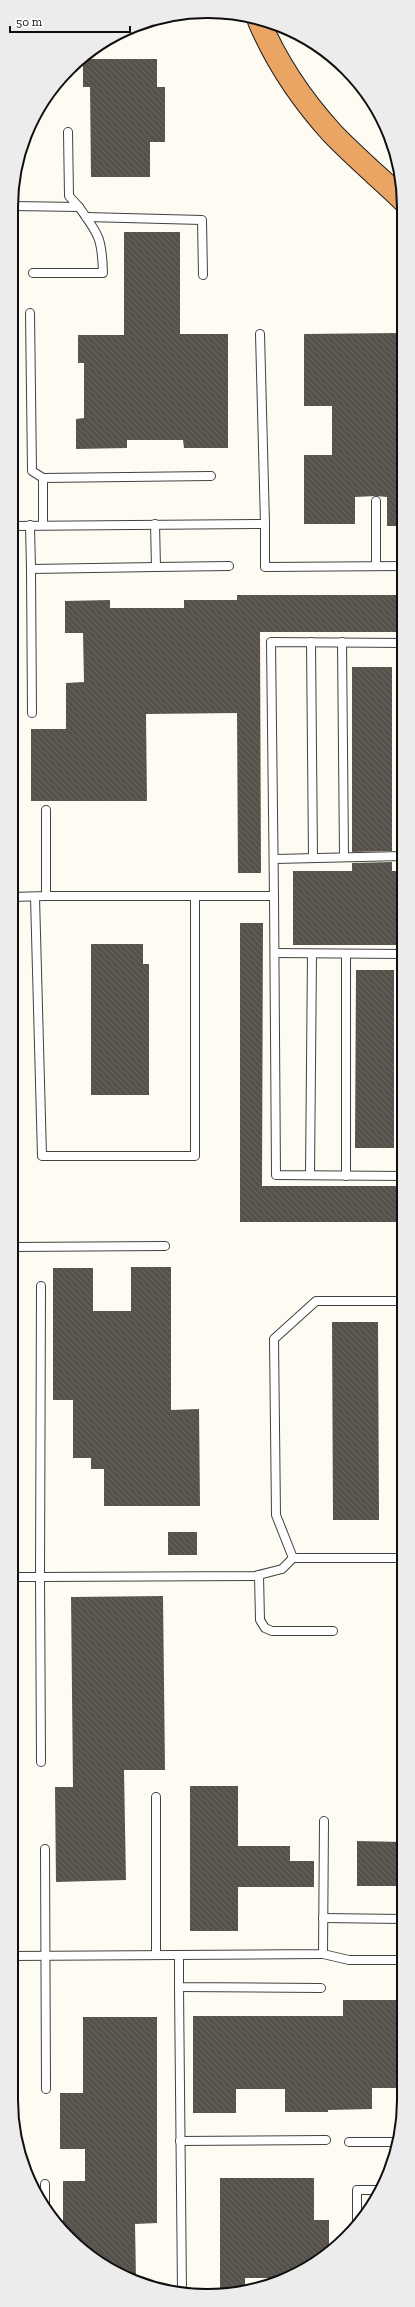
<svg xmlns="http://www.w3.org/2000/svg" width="415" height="2307" font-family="'Zilla Slab',serif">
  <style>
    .building { fill: url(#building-back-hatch) }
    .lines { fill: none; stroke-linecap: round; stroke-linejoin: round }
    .lane-casing { stroke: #424242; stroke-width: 10 }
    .highway-casing { stroke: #202020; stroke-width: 24 }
    .lane { stroke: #fff; stroke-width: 8 }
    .highway { stroke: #eaa564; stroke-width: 22 }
    .rim { fill: none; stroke: #0f0f0f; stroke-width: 2 }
  </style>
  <defs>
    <pattern id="building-back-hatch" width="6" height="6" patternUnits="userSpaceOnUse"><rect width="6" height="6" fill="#57514c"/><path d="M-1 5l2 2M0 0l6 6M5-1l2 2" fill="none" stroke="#6a6561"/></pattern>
  </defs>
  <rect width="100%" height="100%" fill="#fefcf2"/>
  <g class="building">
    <path d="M83,59H157V87H165V142H150V177H91L90,87H83Z"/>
    <path d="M124,232H180V334H228V448H184L183,440H127V448L76,449V419L84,418V363H78V335H124Z"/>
    <path d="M399,333L403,346V526H387V497L376,496L355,497V524H304V455H332V406H304V334Z"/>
    <path d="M237,595H403V632H260L261,873H238L237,713L146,714L147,801H31V729H66V683L84,682L83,633H65V601L110,600V608H184V600H237Z"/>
    <path d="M352,667H392V851L352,852Z"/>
    <path d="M392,862V871H403V945H293V871H352V863Z"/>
    <path d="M240,923H263L262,1186H403V1222H240Z"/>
    <path d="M91,944H143V964H149V1095H91Z"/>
    <path d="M356,970H394V1148H355Z"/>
    <path d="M131,1267H171V1410L199,1409L200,1506H104V1469H91V1458H73V1400H53V1268H93V1311H131Z"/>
    <path d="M332,1322H378L379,1520H333Z"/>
    <rect x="168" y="1532" width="29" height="23"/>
    <path d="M163,1596L165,1770H124L126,1880L56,1882L55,1787H73L71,1597Z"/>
    <path d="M190,1786H238V1846H290V1861H314V1887H238V1931H190Z"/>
    <path d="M357,1841L403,1842L402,1886H357Z"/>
    <path d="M343,2000H402V2088H372V2109L328,2110V2112H285V2089H236V2113H193V2016H343Z"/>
    <path d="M83,2017H157V2223L135,2224L136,2280L121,2276L68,2238L63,2230V2181H85V2149H60V2093H83Z"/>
    <path d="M220,2178H314V2220H329V2252L283,2278H245V2289L220,2292Z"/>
  </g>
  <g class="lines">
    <defs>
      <g id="lane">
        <path d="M68,132L69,196L79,207"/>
        <path d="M13,206L79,207C99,235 102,238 103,273H33"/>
        <path d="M86,217L202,220L203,275"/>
        <path d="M30,313L32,471L43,478"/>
        <path d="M260,334L265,524"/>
        <path d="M376,501V566"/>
        <path d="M155,524L156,567L229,566"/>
        <path d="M30,525L31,569L156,567"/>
        <path d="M43,525V478L211,476"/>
        <path d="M12,526L265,524V567L403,566"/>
        <path d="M31,569L32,713"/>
        <path d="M311,642L313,857"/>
        <path d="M342,642L344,856"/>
        <path d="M403,643V692"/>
        <path d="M275,859L403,856"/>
        <path d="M46,896H274L271,642L403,643"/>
        <path d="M274,896L276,1175L403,1176"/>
        <path d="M12,897L46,896V810"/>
        <path d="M35,897L42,1156H195V896"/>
        <path d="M275,953L403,954"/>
        <path d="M346,954V1176"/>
        <path d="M310,1175L312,954"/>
        <path d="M12,1247L165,1246"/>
        <path d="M41,1286L40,1577L255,1576L282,1569L293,1558H403"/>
        <path d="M293,1558L276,1515L274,1339L316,1301H403"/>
        <path d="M259,1575L260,1620L265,1628L272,1631H333"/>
        <path d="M11,1577H40L41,1762"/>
        <path d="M156,1797V1955"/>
        <path d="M45,1849L46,2089"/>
        <path d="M323,1918L402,1919"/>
        <path d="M323,1954L349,1960H402"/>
        <path d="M179,1955V1987L321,1988"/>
        <path d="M11,1956L323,1954L324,1821"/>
        <path d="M179,1987L182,2292"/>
        <path d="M180,2141L326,2140"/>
        <path d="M349,2142H397"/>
        <path d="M45,2184V2204"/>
        <path d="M357,2221V2190H381"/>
        <path d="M269,2284V2286"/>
      </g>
      <path id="highway" d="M259,21C276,61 303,101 332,133C355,157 380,178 404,201"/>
    </defs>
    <use href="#lane" class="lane-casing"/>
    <use href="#highway" class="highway-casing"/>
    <use href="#lane" class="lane"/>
    <use href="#highway" class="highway"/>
  </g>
  <path d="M0 0H415V2307H0ZM207 18H208A189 189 0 0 1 397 207V2100A189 189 0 0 1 208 2289H207A189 189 0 0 1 18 2100V207A189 189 0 0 1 207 18Z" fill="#ececec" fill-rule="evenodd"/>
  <path class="rim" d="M207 18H208A189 189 0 0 1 397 207V2100A189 189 0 0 1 208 2289H207A189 189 0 0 1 18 2100V207A189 189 0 0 1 207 18Z"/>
  <path d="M10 26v6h120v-6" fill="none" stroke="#0f0f0f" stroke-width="2"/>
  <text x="16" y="26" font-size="12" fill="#0f0f0f" stroke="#ffffff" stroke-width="3" paint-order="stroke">50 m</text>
</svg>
